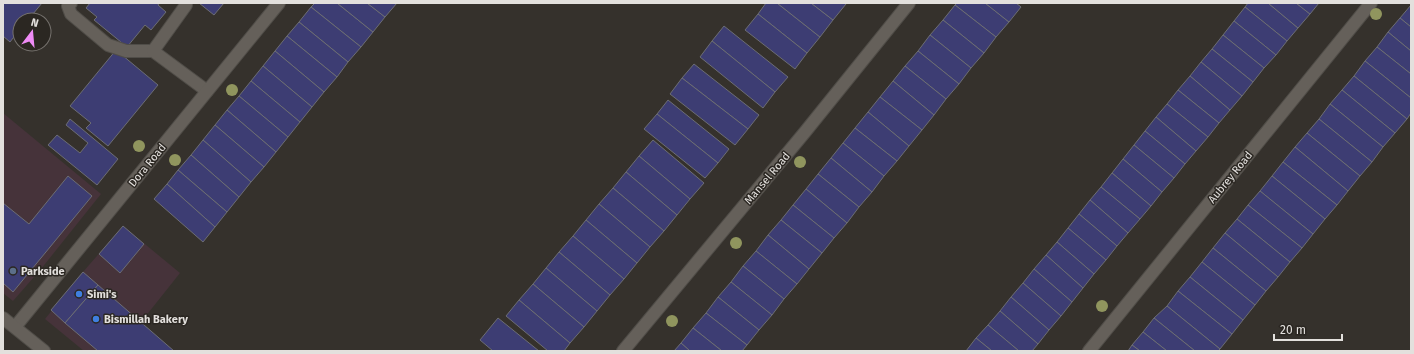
<svg xmlns="http://www.w3.org/2000/svg" width="1414" height="354" font-family="'Fira Sans',sans-serif">
  <style>
    .commercial { fill: #46333a }
    .building { fill: #3d3d73; stroke: #6c6d74 }
    .lines { fill: none; stroke-linecap: round; stroke-linejoin: round }
    .lane-casing { stroke: #504d48; stroke-width: 14 }
    .street-casing { stroke: #504d48; stroke-width: 14 }
    .secondary-casing { stroke: #504d48; stroke-width: 14 }
    .lane { stroke: #65605a; stroke-width: 12 }
    .street { stroke: #65605a; stroke-width: 12 }
    .secondary { stroke: #65605a; stroke-width: 12 }
    .tree { fill: #90955e }
    .service-dot { fill: #5c6f8a; stroke: #2b2722; stroke-width: 1.5 }
    .shop-dot { fill: #3f7fe0; stroke: #2b2722; stroke-width: 1.5 }
    .labels { text-anchor: middle; stroke-width: 3; stroke-linejoin: round; paint-order: stroke }
    .street-label { font-size: 11px; fill: #e3e0dd; stroke: #2b2722 }
    .poi-label { font-size: 11px; font-weight: bold; fill: #e3e0dd; stroke: #2b2722; text-anchor: start }
  </style>
  <rect width="100%" height="100%" fill="#35312c"/>
  <g class="commercial">
    <path d="M3,113L101,194L41,269L13,301L3,293Z"/>
    <path d="M123,226L180,273L118,351H84L45,319L83,272Z"/>
  </g>
  <g class="building">
    <path d="M3,3H42L28,20H20V29L10,42L3,36Z"/>
    <path d="M90,3H159L158,5L166,12L151,30L145,25L127,47L94,20L97,17L86,8Z"/>
    <path d="M199,3H224L214,15Z"/>
    <path d="M315,3H337L373,32L361,47L311,7Z"/>
    <path d="M337,3H367L385,17L373,32Z"/>
    <path d="M367,3H397L385,17Z"/>
    <path d="M766,3H777L820,37L807,53L758,14Z"/>
    <path d="M777,3H811L833,20L820,37Z"/>
    <path d="M811,3H844L846,4L833,20Z"/>
    <path d="M957,3H985L1009,22L996,37L955,5Z"/>
    <path d="M985,3H1016L1021,7L1009,22Z"/>
    <path d="M1248,3H1268L1298,28L1287,41L1245,7Z"/>
    <path d="M1268,3H1296L1310,14L1298,28Z"/>
    <path d="M1296,3H1319L1310,14Z"/>
    <path d="M955,5L996,37L984,53L943,20Z"/>
    <path d="M1411,5V27L1400,18Z"/>
    <path d="M311,7L361,47L348,62L299,22Z"/>
    <path d="M1245,7L1287,41L1276,55L1234,21Z"/>
    <path d="M758,14L807,53L795,69L745,30Z"/>
    <path d="M1400,18L1411,27V51L1388,32Z"/>
    <path d="M943,20L984,53L971,68L930,35Z"/>
    <path d="M1234,21L1276,55L1264,68L1223,35Z"/>
    <path d="M299,22L348,62L337,77L287,36Z"/>
    <path d="M724,26L788,77L775,92L712,41Z"/>
    <path d="M1388,32L1411,51V74L1377,47Z"/>
    <path d="M930,35L971,68L959,84L918,51Z"/>
    <path d="M1223,35L1264,68L1253,82L1212,49Z"/>
    <path d="M287,36L337,77L324,92L275,51Z"/>
    <path d="M712,41L775,92L763,108L700,57Z"/>
    <path d="M1377,47L1411,74V98L1365,61Z"/>
    <path d="M1212,49L1253,82L1242,96L1201,62Z"/>
    <path d="M116,50L158,85L108,146L86,128L91,123L70,106Z"/>
    <path d="M275,51L324,92L312,107L263,66Z"/>
    <path d="M918,51L959,84L946,99L905,66Z"/>
    <path d="M1365,61L1411,98V113L1407,119L1354,76Z"/>
    <path d="M1201,62L1242,96L1230,110L1190,76Z"/>
    <path d="M694,64L759,115L748,129L682,78Z"/>
    <path d="M263,66L312,107L300,122L251,81Z"/>
    <path d="M905,66L946,99L934,115L893,81Z"/>
    <path d="M1190,76L1230,110L1219,123L1178,90Z"/>
    <path d="M1354,76L1407,119L1395,133L1342,90Z"/>
    <path d="M682,78L748,129L735,145L670,94Z"/>
    <path d="M251,81L300,122L288,137L239,96Z"/>
    <path d="M893,81L934,115L922,130L880,97Z"/>
    <path d="M1178,90L1219,123L1208,137L1167,104Z"/>
    <path d="M1342,90L1395,133L1383,147L1330,104Z"/>
    <path d="M239,96L288,137L276,152L227,110Z"/>
    <path d="M880,97L922,130L909,146L868,112Z"/>
    <path d="M668,100L729,149L718,163L657,114Z"/>
    <path d="M1167,104L1208,137L1196,151L1156,117Z"/>
    <path d="M1330,104L1383,147L1372,162L1319,119Z"/>
    <path d="M227,110L276,152L264,167L215,125Z"/>
    <path d="M868,112L909,146L897,161L855,128Z"/>
    <path d="M657,114L718,163L705,178L644,129Z"/>
    <path d="M1156,117L1196,151L1185,164L1145,131Z"/>
    <path d="M70,119L118,159L97,185L48,145L57,135L80,153L88,143L66,125Z"/>
    <path d="M1319,119L1372,162L1360,176L1307,133Z"/>
    <path d="M215,125L264,167L251,182L203,140Z"/>
    <path d="M855,128L897,161L884,176L843,143Z"/>
    <path d="M1145,131L1185,164L1174,178L1134,145Z"/>
    <path d="M1307,133L1360,176L1348,191L1295,147Z"/>
    <path d="M203,140L251,182L239,197L191,155Z"/>
    <path d="M653,140L704,183L690,199L639,156Z"/>
    <path d="M843,143L884,176L872,192L831,158Z"/>
    <path d="M1134,145L1174,178L1162,192L1123,159Z"/>
    <path d="M1295,147L1348,191L1337,205L1283,162Z"/>
    <path d="M191,155L239,197L227,212L178,170Z"/>
    <path d="M639,156L690,199L677,215L626,172Z"/>
    <path d="M831,158L872,192L859,207L818,174Z"/>
    <path d="M1123,159L1162,192L1151,206L1112,173Z"/>
    <path d="M1283,162L1337,205L1325,219L1272,176Z"/>
    <path d="M178,170L227,212L215,227L167,184Z"/>
    <path d="M626,172L677,215L664,231L613,188Z"/>
    <path d="M1112,173L1151,206L1140,219L1101,187Z"/>
    <path d="M818,174L859,207L847,223L806,189Z"/>
    <path d="M68,176L92,196L13,292L3,283V203L29,224Z"/>
    <path d="M1272,176L1325,219L1313,234L1260,191Z"/>
    <path d="M167,184L215,227L203,242L154,199Z"/>
    <path d="M1101,187L1140,219L1128,233L1090,200Z"/>
    <path d="M613,188L664,231L650,247L599,204Z"/>
    <path d="M806,189L847,223L834,238L793,205Z"/>
    <path d="M1260,191L1313,234L1302,248L1248,205Z"/>
    <path d="M1090,200L1128,233L1117,246L1079,214Z"/>
    <path d="M599,204L650,247L637,263L586,220Z"/>
    <path d="M793,205L834,238L822,253L781,220Z"/>
    <path d="M1248,205L1302,248L1290,262L1237,219Z"/>
    <path d="M1079,214L1117,246L1106,260L1068,228Z"/>
    <path d="M1237,219L1290,262L1278,277L1225,233Z"/>
    <path d="M586,220L637,263L624,279L573,236Z"/>
    <path d="M781,220L822,253L809,269L768,235Z"/>
    <path d="M123,226L144,244L120,273L99,254Z"/>
    <path d="M1068,228L1106,260L1094,274L1057,242Z"/>
    <path d="M1225,233L1278,277L1266,291L1213,248Z"/>
    <path d="M768,235L809,269L797,284L756,251Z"/>
    <path d="M573,236L624,279L610,295L559,252Z"/>
    <path d="M1057,242L1094,274L1083,288L1046,255Z"/>
    <path d="M1213,248L1266,291L1255,305L1202,262Z"/>
    <path d="M756,251L797,284L784,299L743,266Z"/>
    <path d="M559,252L610,295L597,311L546,268Z"/>
    <path d="M1046,255L1083,288L1072,302L1034,269Z"/>
    <path d="M1202,262L1255,305L1243,320L1190,277Z"/>
    <path d="M743,266L784,299L772,315L731,282Z"/>
    <path d="M546,268L597,311L584,327L533,284Z"/>
    <path d="M1034,269L1072,302L1061,316L1023,283Z"/>
    <path d="M83,272L98,285L65,323L51,310Z"/>
    <path d="M1190,277L1243,320L1232,334L1178,291Z"/>
    <path d="M731,282L772,315L759,330L718,297Z"/>
    <path d="M1023,283L1061,316L1049,330L1011,297Z"/>
    <path d="M533,284L584,327L570,343L519,300Z"/>
    <path d="M98,285L174,351H98L65,323Z"/>
    <path d="M1178,291L1232,334L1220,349L1167,306Z"/>
    <path d="M718,297L759,330L747,345L706,313Z"/>
    <path d="M1011,297L1049,330L1038,344L1000,311Z"/>
    <path d="M519,300L570,343L564,351H548L506,316Z"/>
    <path d="M1167,306L1220,349L1218,351H1195L1154,318Z"/>
    <path d="M1000,311L1038,344L1032,351H1019L988,325Z"/>
    <path d="M706,313L747,345L742,351H722L693,328Z"/>
    <path d="M498,318L539,351H493L480,340Z"/>
    <path d="M1154,318L1195,351H1167L1143,332Z"/>
    <path d="M988,325L1019,351H992L976,338Z"/>
    <path d="M693,328L722,351H690L681,343Z"/>
    <path d="M1143,332L1167,351H1140L1132,345Z"/>
    <path d="M976,338L992,351H966Z"/>
    <path d="M681,343L690,351H674Z"/>
    <path d="M1132,345L1140,351H1128Z"/>
  </g>
  <g class="lines">
    <defs>
      <g id="lane">
        <path d="M71,3L68,6L71,14L108,45L126,51H153"/>
        <path d="M186,5L153,51L207,91"/>
      </g>
      <g id="street">
        <path d="M15,327L279,3"/>
        <path d="M623,351L805,132L909,3"/>
        <path d="M1089,351L1371,3"/>
      </g>
      <path id="secondary" d="M3,318L44,351"/>
    </defs>
    <use href="#lane" class="lane-casing"/>
    <use href="#street" class="street-casing"/>
    <use href="#secondary" class="secondary-casing"/>
    <use href="#lane" class="lane"/>
    <use href="#street" class="street"/>
    <use href="#secondary" class="secondary"/>
  </g>
  <g class="tree">
    <circle cx="1376" cy="14" r="6"/>
    <circle cx="232" cy="90" r="6"/>
    <circle cx="139" cy="146" r="6"/>
    <circle cx="175" cy="160" r="6"/>
    <circle cx="800" cy="162" r="6"/>
    <circle cx="736" cy="243" r="6"/>
    <circle cx="1102" cy="306" r="6"/>
    <circle cx="672" cy="321" r="6"/>
  </g>
  <circle class="service-dot" cx="13" cy="271" r="4"/>
  <g class="shop-dot">
    <circle cx="79" cy="294" r="4"/>
    <circle cx="96" cy="319" r="4"/>
  </g>
  <g class="labels">
    <g class="street-label">
      <text transform="translate(147 165) rotate(-51)" y="4">Dora Road</text>
      <text transform="translate(1230 177) rotate(-51)" y="4">Aubrey Road</text>
      <text transform="translate(767 178) rotate(-50)" y="4">Mansel Road</text>
    </g>
    <g class="poi-label">
      <text x="21" y="275">Parkside</text>
      <text x="87" y="298">Simi's</text>
      <text x="104" y="323">Bismillah Bakery</text>
    </g>
  </g>
  <rect width="1414" height="354" fill="none" stroke="#e3e0dd" stroke-width="8"/>
  <g transform="translate(32 32) rotate(16)"><circle r="19" fill="#2b2722" stroke="#75716d"/>
  <path d="M0-3L7 15L0 10L-7 15Z" fill="#ef8bf6"/>
  <text y="-6" font-size="11" font-weight="bold" text-anchor="middle" fill="#e3e0dd">N</text>
  </g>
  <path d="M1274 334v6h68v-6" fill="none" stroke="#e3e0dd" stroke-width="2"/>
  <text x="1280" y="334" font-size="12" fill="#e3e0dd" stroke="#2b2722" stroke-width="3" paint-order="stroke">20 m</text>
</svg>
